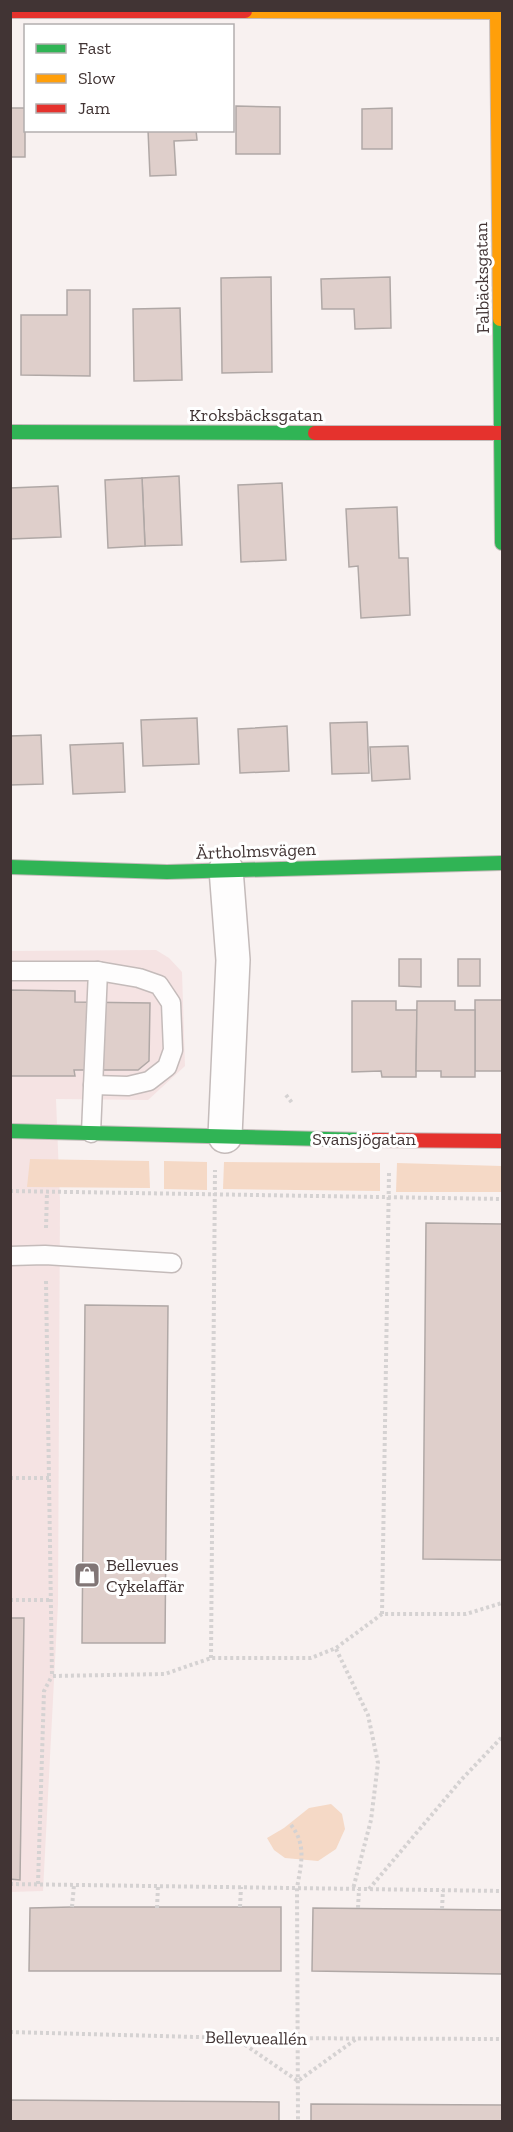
<svg xmlns="http://www.w3.org/2000/svg" width="513" height="2132" font-family="'Zilla Slab',serif">
  <style>
    .built { fill: #f5e3e3 }
    .green { fill: #f5d9c6 }
    .building { fill: #dfcfcb; stroke: #b0a8a6; stroke-width: 1.5 }
    .lines { fill: none; stroke-linecap: round; stroke-linejoin: round }
    .lane-casing { stroke: #c4bbba; stroke-width: 21 }
    .street-casing { stroke: #c4bbba; stroke-width: 36 }
    .fast-casing { stroke: #c4bbba; stroke-width: 16 }
    .slow-casing { stroke: #c4bbba; stroke-width: 16 }
    .jam-casing { stroke: #c4bbba; stroke-width: 16 }
    .path { stroke: #d5d2d2; stroke-width: 4; stroke-dasharray: 3 3; stroke-linecap: butt }
    .lane { stroke: #fefdfd; stroke-width: 18 }
    .street { stroke: #fefdfd; stroke-width: 33 }
    .fast { stroke: #30b455; stroke-width: 14 }
    .slow { stroke: #ff9f0a; stroke-width: 14 }
    .jam { stroke: #e5322d; stroke-width: 14 }
    .labels { text-anchor: middle; stroke-width: 6; stroke-linejoin: round; paint-order: stroke }
    .street-label { font-size: 18px; fill: #413434; stroke: #fff }
    .poi-label { font-size: 18px; fill: #413434; stroke: #fff; text-anchor: start }
  </style>
  <rect width="100%" height="100%" fill="#f8f1f0"/>
  <path class="built" d="M156,950L169,958L182,972L185,1066L148,1100L56,1099L60,1201L58,1604L43,1891L10,1892V951Z"/>
  <g class="green">
    <path d="M30,1159L149,1161L150,1188L27,1187Z"/>
    <path d="M164,1161L207,1162V1190L164,1189Z"/>
    <path d="M224,1162L380,1163V1191L223,1189Z"/>
    <path d="M397,1163L502,1166V1192H396Z"/>
    <path d="M331,1804L342,1814L345,1829L336,1849L318,1861L285,1858L274,1850L267,1838L284,1828L309,1808Z"/>
  </g>
  <g class="building">
    <path d="M236,106L280,107V154H236Z"/>
    <rect x="10" y="108" width="15" height="49"/>
    <path d="M392,108V149H362V109Z"/>
    <path d="M148,130H196L197,140L174,141L176,175L150,176Z"/>
    <path d="M271,277L272,372L222,373L221,278Z"/>
    <path d="M390,277L391,328L355,329L354,309H322L321,279Z"/>
    <path d="M67,290H90V376L21,375V315H67Z"/>
    <path d="M180,308L182,380L134,381L133,309Z"/>
    <path d="M179,476L182,545L145,546L142,478Z"/>
    <path d="M142,478L145,546L108,548L105,480Z"/>
    <path d="M282,483L286,560L241,562L238,485Z"/>
    <path d="M58,486L61,537L10,539V488Z"/>
    <path d="M397,507L399,558H408L410,615L361,618L358,566L349,567L346,509Z"/>
    <path d="M197,718L199,764L143,766L141,720Z"/>
    <path d="M367,722L369,773L332,774L330,723Z"/>
    <path d="M287,726L289,771L240,773L238,729Z"/>
    <path d="M41,735L43,784L10,785V736Z"/>
    <path d="M123,743L125,792L73,794L70,745Z"/>
    <path d="M408,746L410,779L372,781L370,747Z"/>
    <path d="M399,959H421V987L399,986Z"/>
    <rect x="458" y="959" width="22" height="27"/>
    <path d="M10,990L75,991V1002L150,1003L149,1061L138,1070H74L75,1076H10Z"/>
    <rect x="475" y="1000" width="27" height="71"/>
    <path d="M352,1001H396V1010H417L416,1077H382L381,1071L352,1072Z"/>
    <path d="M417,1001H455V1010H475V1077H441V1071H416Z"/>
    <path d="M426,1223L502,1224V1560L423,1559Z"/>
    <path d="M85,1305L168,1306L165,1643H82Z"/>
    <path d="M10,1618H24L20,1880L10,1879Z"/>
    <path d="M72,1907H281V1971H29L30,1908Z"/>
    <path d="M313,1908L502,1910V1974L312,1971Z"/>
    <path d="M10,2100L279,2102V2122H10Z"/>
    <path d="M311,2104L502,2105V2122H311Z"/>
  </g>
  <g class="lines">
    <defs>
      <g id="lane">
        <path d="M10,971H98L91,1133"/>
        <path d="M93,1085L128,1086L149,1081L167,1067L173,1050L171,1003L159,985L139,978L98,971"/>
        <path d="M10,1256L45,1255L172,1263"/>
      </g>
      <path id="street" d="M225,1136L233,960L226,869"/>
      <g id="fast">
        <path d="M500,319L502,543"/>
        <path d="M10,432L315,433"/>
        <path d="M10,867L167,872L502,863"/>
        <path d="M10,1131L365,1140"/>
      </g>
      <g id="slow">
        <path d="M245,11L502,12"/>
        <path d="M497,12L500,319"/>
      </g>
      <g id="jam">
        <path d="M10,11H245"/>
        <path d="M315,433H502"/>
        <path d="M365,1140L502,1141"/>
      </g>
    </defs>
    <use href="#lane" class="lane-casing"/>
    <use href="#street" class="street-casing"/>
    <use href="#fast" class="fast-casing"/>
    <use href="#slow" class="slow-casing"/>
    <use href="#jam" class="jam-casing"/>
    <g class="path">
      <path d="M286,1095L293,1104"/>
      <path d="M10,1191L502,1199"/>
      <path d="M46,1228L47,1192"/>
      <path d="M46,1281L52,1676L165,1674L211,1658H311L336,1648L382,1614H466L502,1603"/>
      <path d="M10,1478H49"/>
      <path d="M10,1600H51"/>
      <path d="M382,1614L389,1173"/>
      <path d="M336,1649L368,1715L378,1763L371,1820L353,1889"/>
      <path d="M211,1658L215,1170"/>
      <path d="M291,1825C307,1845 301,1864 297,1888L298,2122"/>
      <path d="M10,1884L502,1891"/>
      <path d="M38,1884L44,1691L52,1676"/>
      <path d="M369,1889L462,1779L502,1737"/>
      <path d="M72,1907L74,1885"/>
      <path d="M240,1907L241,1887"/>
      <path d="M157,1908L158,1886"/>
      <path d="M358,1908L359,1889"/>
      <path d="M442,1909L443,1890"/>
      <path d="M10,2032L234,2038L502,2039"/>
      <path d="M235,2038L298,2081L356,2039"/>
    </g>
    <use href="#lane" class="lane"/>
    <use href="#street" class="street"/>
    <use href="#fast" class="fast"/>
    <use href="#slow" class="slow"/>
    <use href="#jam" class="jam"/>
  </g>
  <defs>
    <symbol id="shop-square" viewBox="-11 -11 22 22"><rect x="-9" y="-9" width="18" height="18" rx="4" fill="#817676" stroke="#fff"/><path d="M-5-2.5h2.3a2.7 3.5 0 0 1 5.4 0H5L5.5 6h-11ZM-1.5-2.5h3a1.5 2.3 0 0 0-3 0Z" fill="#fff"/></symbol>
  </defs>
  <g fill-rule="evenodd">
    <use href="#shop-square" x="72" y="1560" width="30" height="30"/>
  </g>
  <g class="labels">
    <g class="street-label">
      <text transform="translate(482 278) rotate(-91)" y="6">Falbäcksgatan</text>
      <text x="256" y="421">Kroksbäcksgatan</text>
      <text transform="translate(256 851) rotate(-2)" y="6">Ärtholmsvägen</text>
      <text x="364" y="1145">Svansjögatan</text>
      <text transform="translate(256 2038) rotate(1)" y="6">Bellevueallén</text>
    </g>
    <g class="poi-label">
      <text x="106" y="1571">Bellevues<tspan x="106" dy="21">Cykelaffär</tspan></text>
    </g>
  </g>
  <rect width="513" height="2132" fill="none" stroke="#413434" stroke-width="24"/>
  <rect x="24" y="24" width="210" height="108" fill="#ffffff" stroke="#b3aeae" stroke-width="1.5"/>
  <rect x="36" y="44" width="30" height="9" fill="#30b455" stroke="#b3aeae" stroke-width="1.5"/>
  <text x="78" y="54" font-size="18" fill="#413434">Fast</text>
  <rect x="36" y="74" width="30" height="9" fill="#ff9f0a" stroke="#b3aeae" stroke-width="1.5"/>
  <text x="78" y="84" font-size="18" fill="#413434">Slow</text>
  <rect x="36" y="104" width="30" height="9" fill="#e5322d" stroke="#b3aeae" stroke-width="1.5"/>
  <text x="78" y="114" font-size="18" fill="#413434">Jam</text>
</svg>
